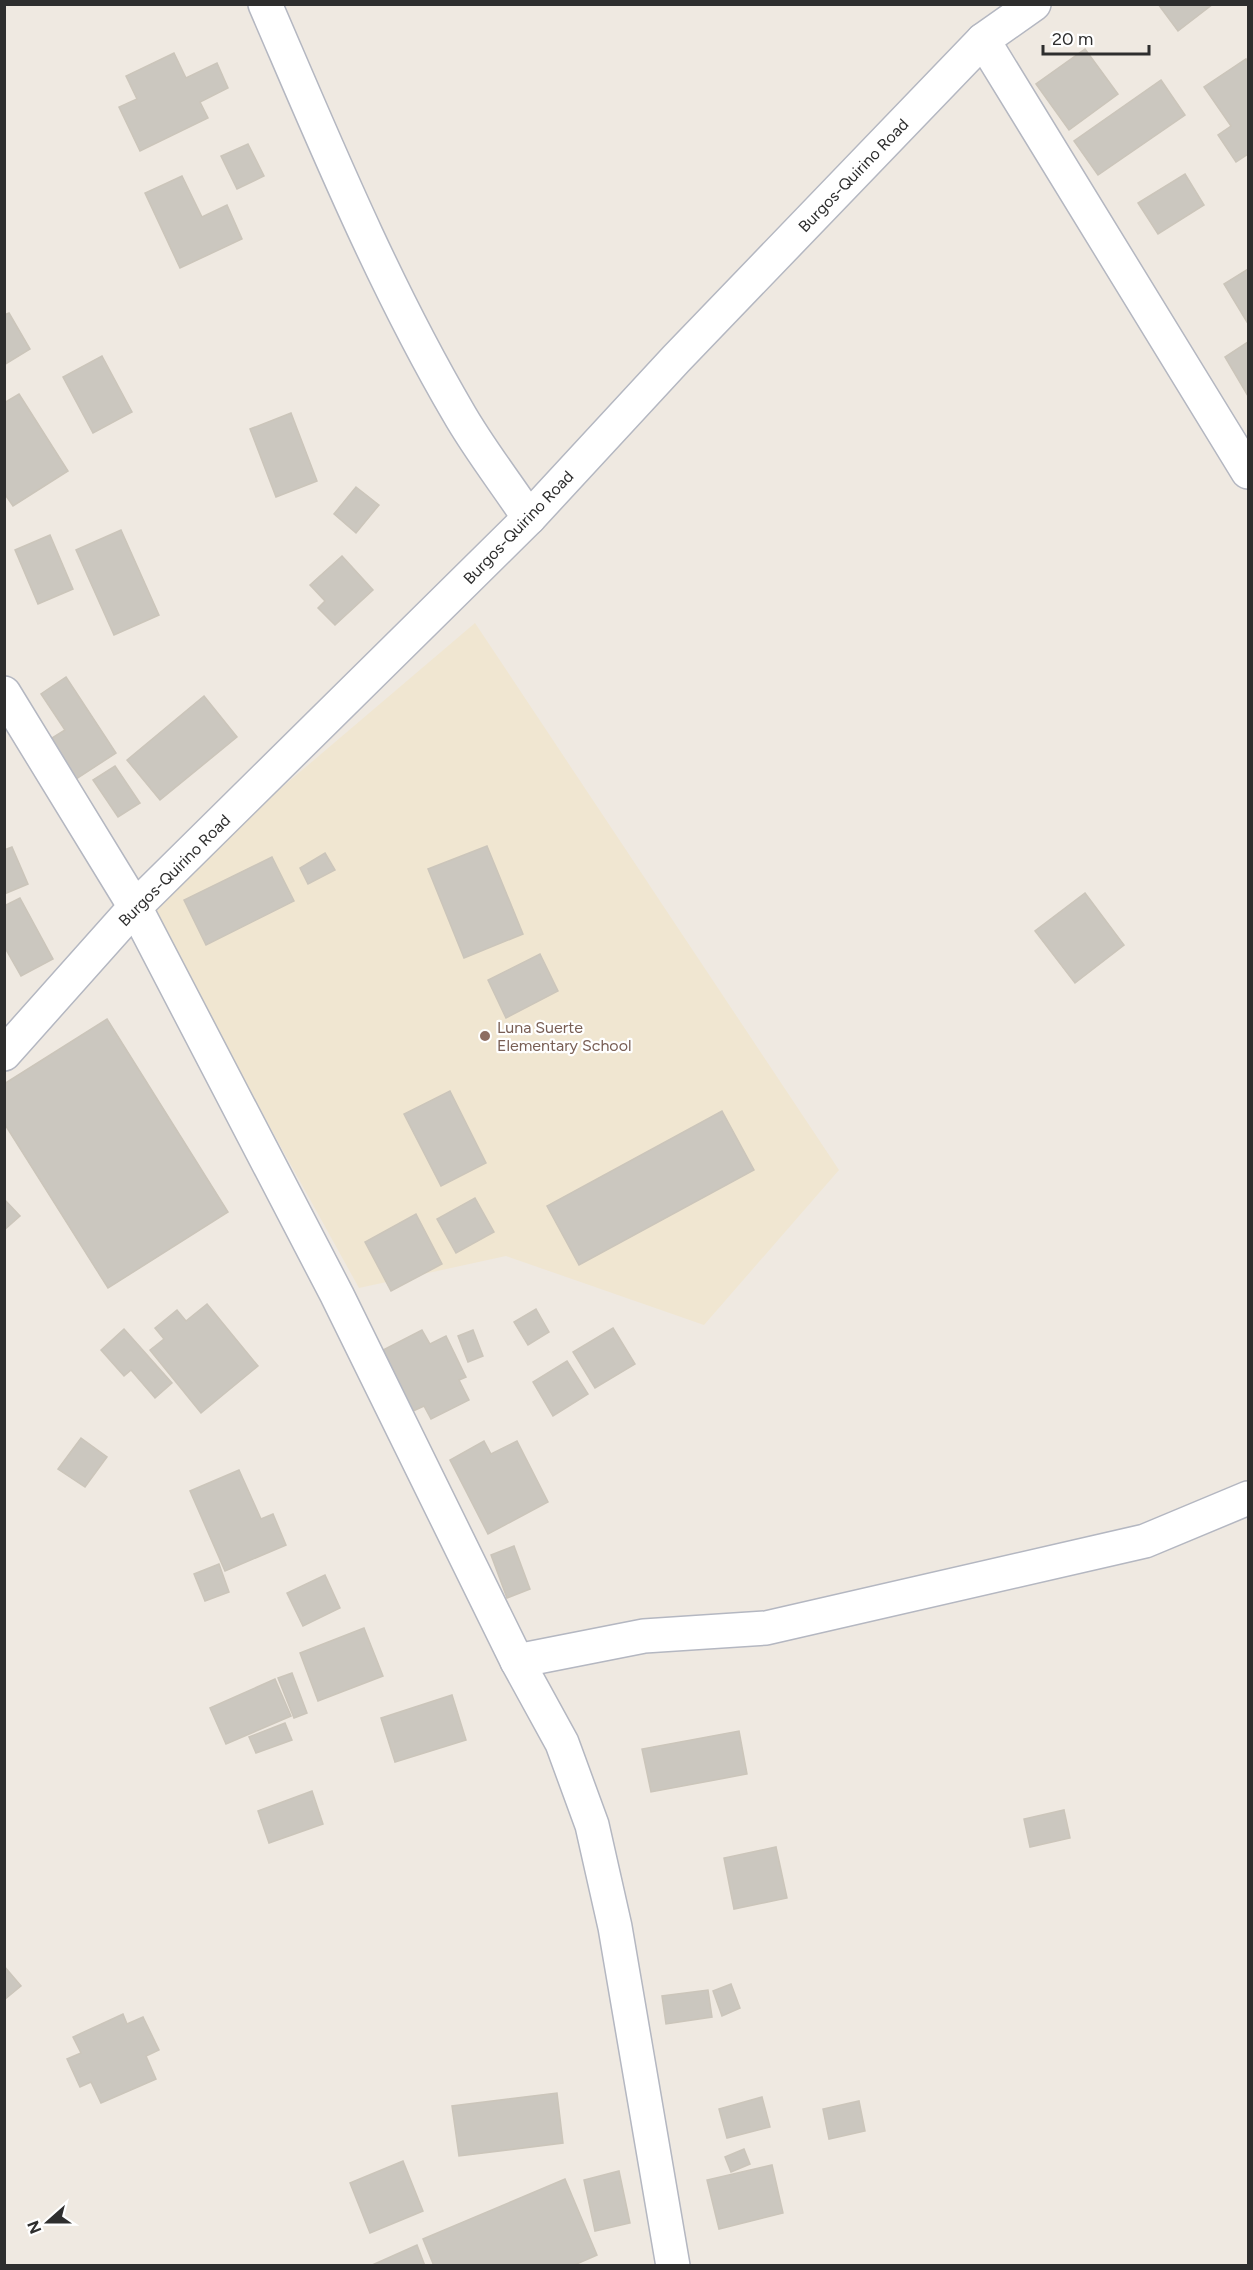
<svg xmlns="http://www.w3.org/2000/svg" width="1253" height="2270" font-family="Figtree,sans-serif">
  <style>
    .education { fill: #f0e6d1 }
    .building { fill: #cbc7bf; stroke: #cbc5ba; stroke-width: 1.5 }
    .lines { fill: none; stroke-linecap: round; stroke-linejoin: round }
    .street-casing { stroke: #b4b7c1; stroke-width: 36 }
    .secondary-casing { stroke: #b4b7c1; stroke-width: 36 }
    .street { stroke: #fff; stroke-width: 33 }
    .secondary { stroke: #fff; stroke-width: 33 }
    .education-dot { fill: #8d6e63; stroke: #fff; stroke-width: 2 }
    .labels { text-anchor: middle; stroke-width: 4.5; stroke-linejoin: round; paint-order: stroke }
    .street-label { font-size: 16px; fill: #2e2e2e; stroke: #fff }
    .education-label { font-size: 16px; fill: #785e54; stroke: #fff; text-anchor: start }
  </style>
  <rect width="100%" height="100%" fill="#efe9e1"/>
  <path class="education" d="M475,623L839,1170L704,1325L506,1256L359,1288L146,903Z"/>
  <g class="building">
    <path d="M1158,4H1213L1178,31Z"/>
    <path d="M1085,49L1118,94L1069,130L1036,84Z"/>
    <path d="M174,53L186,78L217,63L228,88L200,102L208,118L140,151L119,107L137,99L126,76Z"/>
    <path d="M1246,59L1248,64V154L1236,162L1218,135L1231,126L1204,87Z"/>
    <path d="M1161,80L1185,115L1098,175L1074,141Z"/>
    <path d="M248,144L264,176L237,189L221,156Z"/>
    <path d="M1185,174L1204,205L1158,234L1138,203Z"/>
    <path d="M182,176L202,217L227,205L242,239L180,268L145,193Z"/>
    <path d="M1248,269V321L1247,322L1224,284Z"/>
    <path d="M9,313L30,349L4,365V315Z"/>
    <path d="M1248,342V396L1225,357Z"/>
    <path d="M102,356L132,412L93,433L63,377Z"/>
    <path d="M19,394L68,471L13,506L4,493V403Z"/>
    <path d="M291,413L317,481L276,497L250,429Z"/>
    <path d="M356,487L379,505L356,533L334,514Z"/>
    <path d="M121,530L159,615L114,635L76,550Z"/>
    <path d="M50,535L73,589L38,604L15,550Z"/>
    <path d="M342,556L373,590L335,625L318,608L325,601L310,585Z"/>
    <path d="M66,677L116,753L70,783L44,743L65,730L41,694Z"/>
    <path d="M204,696L237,737L160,800L127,760Z"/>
    <path d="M115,766L140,803L118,817L93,780Z"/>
    <path d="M487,846L523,934L464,958L428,869Z"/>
    <path d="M12,847L28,884L4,894V850Z"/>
    <path d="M325,853L335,870L308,884L300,868Z"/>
    <path d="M272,857L294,901L206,945L184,900Z"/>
    <path d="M1085,893L1124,945L1075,983L1035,931Z"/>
    <path d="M20,898L53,959L21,976L4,946V906Z"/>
    <path d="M540,954L558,991L506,1018L488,980Z"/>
    <path d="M107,1019L228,1212L108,1288L4,1123V1084Z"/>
    <path d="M450,1091L486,1163L441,1186L404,1114Z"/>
    <path d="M722,1111L754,1170L579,1265L547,1206Z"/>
    <path d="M475,1198L494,1232L456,1253L437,1219Z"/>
    <path d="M4,1199L20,1216L4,1230Z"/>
    <path d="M416,1214L442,1264L391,1291L365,1242Z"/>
    <path d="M207,1304L258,1366L201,1413L150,1350L164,1339L155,1328L177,1310L186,1321Z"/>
    <path d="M536,1309L549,1332L528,1345L514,1322Z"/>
    <path d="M613,1328L635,1364L595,1388L573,1352Z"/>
    <path d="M124,1329L172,1383L155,1398L131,1370L124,1376L101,1350Z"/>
    <path d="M422,1330L430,1344L446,1336L466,1377L459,1380L469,1400L431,1419L424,1406L411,1412L381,1351Z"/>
    <path d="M473,1330L483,1356L468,1362L458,1336Z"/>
    <path d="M567,1361L588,1394L553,1416L533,1382Z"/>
    <path d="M81,1438L107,1457L85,1487L58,1469Z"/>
    <path d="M484,1441L491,1454L517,1441L548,1502L488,1534L450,1460Z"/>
    <path d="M239,1470L261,1519L273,1514L286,1545L225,1571L190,1491Z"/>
    <path d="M514,1546L530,1589L507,1598L491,1555Z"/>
    <path d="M219,1564L229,1592L205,1601L194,1574Z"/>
    <path d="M325,1575L340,1608L303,1626L287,1593Z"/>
    <path d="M364,1628L383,1676L318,1701L300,1653Z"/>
    <path d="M292,1673L307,1713L294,1718L278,1678Z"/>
    <path d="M275,1679L291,1716L226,1744L210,1708Z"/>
    <path d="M452,1695L466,1740L395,1762L381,1718Z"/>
    <path d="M285,1723L292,1740L256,1753L249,1737Z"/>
    <path d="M739,1731L747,1774L651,1792L642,1749Z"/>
    <path d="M312,1791L323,1824L269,1843L258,1811Z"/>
    <path d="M1064,1810L1070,1838L1030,1847L1024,1819Z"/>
    <path d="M776,1847L787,1898L734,1909L724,1858Z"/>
    <path d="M4,1966L21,1986L4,2000Z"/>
    <path d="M731,1984L740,2008L722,2016L713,1991Z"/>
    <path d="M708,1990L712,2017L666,2024L662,1996Z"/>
    <path d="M123,2014L127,2024L143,2017L159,2050L146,2056L156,2079L101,2103L91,2082L80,2087L67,2059L81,2053L73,2037Z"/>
    <path d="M557,2093L563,2143L459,2156L452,2106Z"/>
    <path d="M762,2097L770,2127L727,2138L719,2109Z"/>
    <path d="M859,2101L865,2131L829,2139L823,2109Z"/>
    <path d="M744,2149L750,2164L731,2172L725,2157Z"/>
    <path d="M403,2161L423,2211L370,2233L350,2183Z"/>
    <path d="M772,2165L783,2213L719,2229L707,2180Z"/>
    <path d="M619,2171L630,2223L595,2231L584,2180Z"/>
    <path d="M565,2179L597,2255L572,2266H434L423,2239Z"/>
    <path d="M417,2245L425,2266H370Z"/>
  </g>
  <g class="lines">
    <defs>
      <g id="street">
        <path d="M265,4C325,143 382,282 458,412C479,449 506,483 529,518"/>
        <path d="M983,40L1248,472"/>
        <path d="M4,1054L135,907"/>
        <path d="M517,1661L644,1636L766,1628L1145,1541L1248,1498"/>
      </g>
      <g id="secondary">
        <path d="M4,693L135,907L337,1295L517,1661L562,1743L592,1825L615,1927L673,2266"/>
        <path d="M135,907L529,518L676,359L983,40L1034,4"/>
      </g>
    </defs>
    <use href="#street" class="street-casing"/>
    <use href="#secondary" class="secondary-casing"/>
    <use href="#street" class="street"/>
    <use href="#secondary" class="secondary"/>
  </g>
  <circle class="education-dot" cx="485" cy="1036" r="6"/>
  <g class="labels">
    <g class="street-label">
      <text transform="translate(853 175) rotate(-46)" y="6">Burgos-Quirino Road</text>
      <text transform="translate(518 527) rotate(-46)" y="6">Burgos-Quirino Road</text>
      <text transform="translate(174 870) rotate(-45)" y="6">Burgos-Quirino Road</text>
    </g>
    <g class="education-label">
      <text x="497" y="1033">Luna Suerte<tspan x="497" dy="18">Elementary School</tspan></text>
    </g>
  </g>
  <rect width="1253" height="2270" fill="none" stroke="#2e2e2e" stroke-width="12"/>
  <g transform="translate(48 2222) rotate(249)" stroke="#ffffff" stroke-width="4.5" paint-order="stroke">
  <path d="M0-4.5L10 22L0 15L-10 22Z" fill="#2e2e2e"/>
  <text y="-9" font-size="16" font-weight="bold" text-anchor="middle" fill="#2e2e2e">N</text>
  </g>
  <path d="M1043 45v9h106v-9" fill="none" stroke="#2e2e2e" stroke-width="3"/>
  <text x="1052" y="45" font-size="18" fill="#2e2e2e" stroke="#ffffff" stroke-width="4.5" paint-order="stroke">20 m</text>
</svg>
